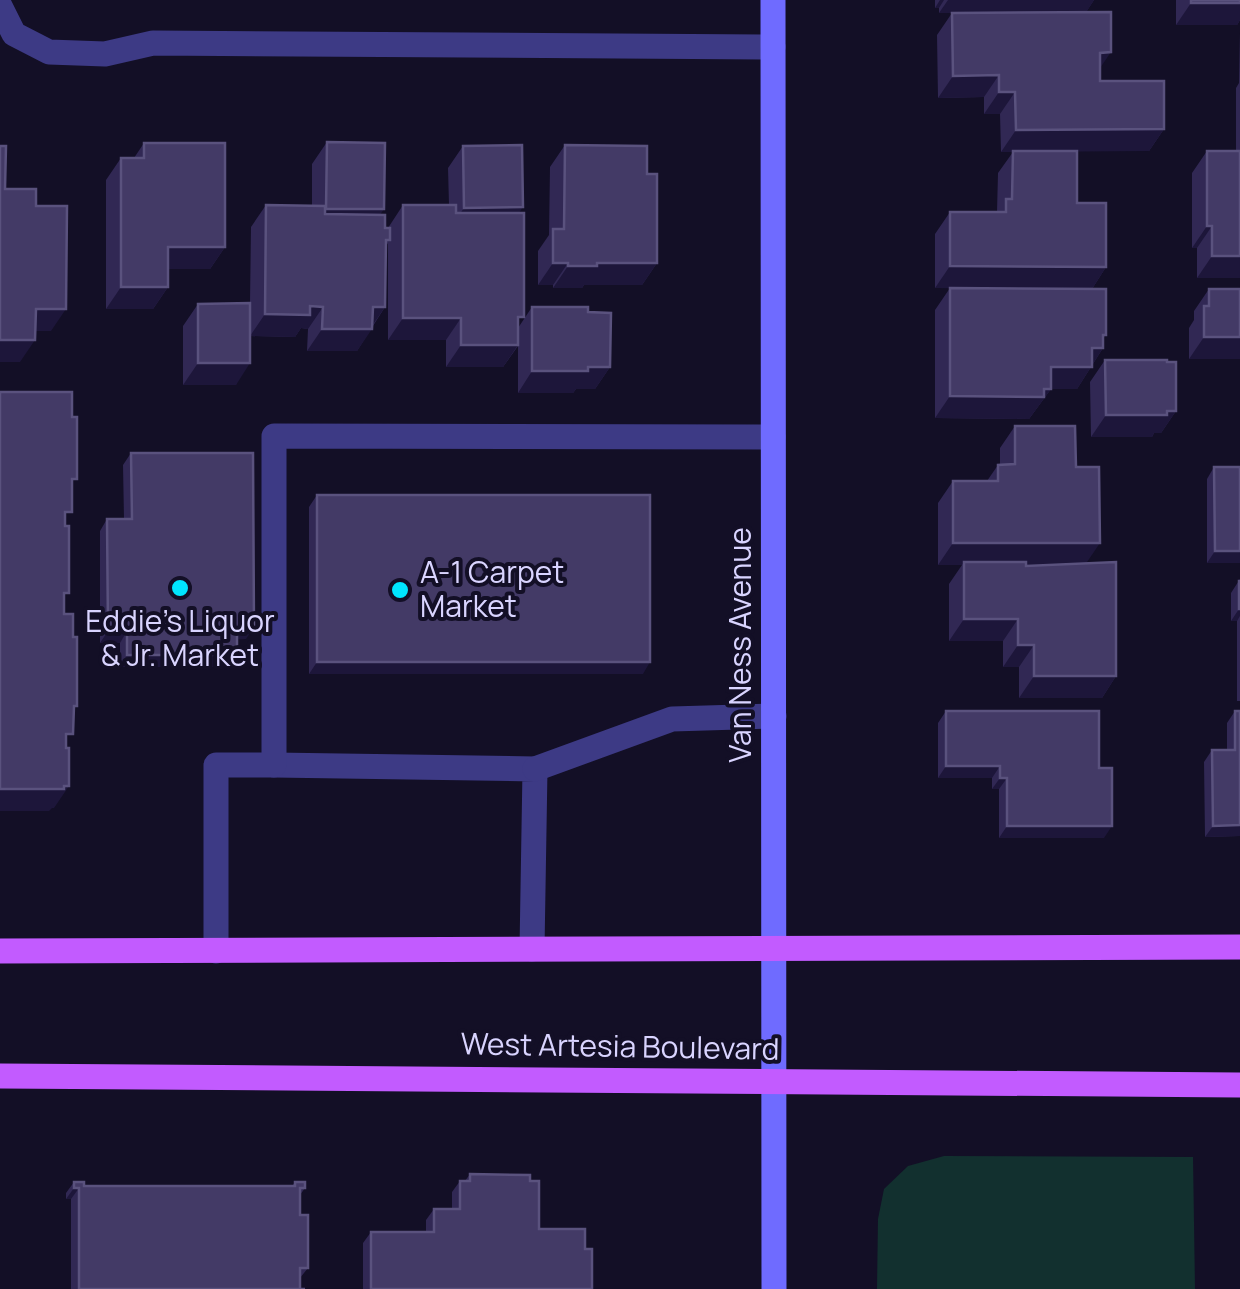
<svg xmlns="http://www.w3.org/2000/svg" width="1240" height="1289" font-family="Manrope,sans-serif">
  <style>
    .green { fill: #12302f }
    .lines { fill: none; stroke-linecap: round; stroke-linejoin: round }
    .lane { stroke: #3d3a85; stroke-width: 25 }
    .street { stroke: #3d3a85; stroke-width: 25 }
    .secondary { stroke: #6f6bff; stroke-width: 25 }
    .primary { stroke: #c25bff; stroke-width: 25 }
    .wall { fill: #312854 }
    .shaded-wall { fill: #1d163a }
    .building { fill: #433a66; stroke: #5a527e; stroke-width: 2.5 }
    .poi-dot { fill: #00e5ff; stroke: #130f26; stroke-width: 4 }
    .labels { text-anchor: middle; stroke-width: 8; stroke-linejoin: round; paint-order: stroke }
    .poi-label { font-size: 30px; fill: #d9d4ff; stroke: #130f26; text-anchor: start }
    .street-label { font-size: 30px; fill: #d9d4ff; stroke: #130f26 }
  </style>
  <rect width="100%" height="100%" fill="#130f26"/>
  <path class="green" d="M944,1156L1193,1157L1195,1289H877L878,1219L884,1189L908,1166Z"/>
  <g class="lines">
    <g class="lane">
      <path d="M274,765L535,769L532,949"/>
      <path d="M535,769L672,719L774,716"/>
      <path d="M216,951V765H274V436L773,437"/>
    </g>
    <path class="street" d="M0,6L14,34L49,52L105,54L153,43L773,47"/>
    <path class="secondary" d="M773,0L774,1289"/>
    <g class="primary">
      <path d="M0,951L1240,947"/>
      <path d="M0,1076L1240,1085"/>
    </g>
  </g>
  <g class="wall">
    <path d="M935,0H1094L1086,12L1100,68V81L1164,129L1149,151H1060L1077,203L1106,267L1092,289L935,288V234L950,212H997L998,173L1013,152H1001L1000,114H984V97L938,98L937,35L952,13H991H939V8H935Z"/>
    <path d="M1176,0H1240V20L1237,25H1176Z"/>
    <path d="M1240,33V151H1236V88L1239,83Z"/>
    <path d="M327,142L380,215L385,228H388L403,205H449L448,168L463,146L519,213L518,328L532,307L588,312L610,367L595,389H576L573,393H518V346L503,367H446V340H388V243L386,246L385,307L357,351H307L308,329L301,328L295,337L250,336L236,385H183V326L198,304L250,303L251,227L266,205L312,206V164Z"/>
    <path d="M144,143L225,247L210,269H168V287L153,309H106V180L121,158H134Z"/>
    <path d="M565,145L647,174L657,263L642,285H584L582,288H553V285H538V251L549,235L550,167Z"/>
    <path d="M1207,151L1240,278H1197V248H1192V173Z"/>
    <path d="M950,288L1103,339V348L1077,389H1051L1029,419L935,418V310Z"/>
    <path d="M1209,289L1240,359H1189V328L1194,320V311Z"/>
    <path d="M1105,360L1176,411L1161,433H1154L1152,437H1091L1090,382Z"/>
    <path d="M1015,426L1076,467L1086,564L1116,676L1102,698H1019V667H1003V641H949V584L962,565H938V503L953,481H987L998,465H1000V448Z"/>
    <path d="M131,453L246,639H237L229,667H120V643H100V531L107,519H124L123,465Z"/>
    <path d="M1214,467L1240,563H1207V479Z"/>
    <path d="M317,495L643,674H309V507Z"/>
    <path d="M1240,579V701H1237V621H1231V593Z"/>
    <path d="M946,711L1099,768L1104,838H999V789H992V778H938V723Z"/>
    <path d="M1235,711H1240V836L1205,837L1204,762L1212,750H1227V723Z"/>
    <path d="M470,1174L530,1181L539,1229L585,1249L592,1289H363V1243L371,1232H426V1220L434,1209H452V1192L460,1181H465Z"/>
    <path d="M74,1182L84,1186H292L295,1182L305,1188L300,1195V1215L308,1268L300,1278V1289H305H71V1199H66V1193Z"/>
  </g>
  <g class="shaded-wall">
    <path d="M940,0H944L939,8H935Z"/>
    <path d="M948,0H1094L1085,14L939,13Z"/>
    <path d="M1191,3H1240V20L1237,25H1176Z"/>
    <path d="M1111,52L1096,74L1100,53Z"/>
    <path d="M999,75L984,97L938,98L953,76Z"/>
    <path d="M999,92H1015L1000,114H984Z"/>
    <path d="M1164,129L1149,151L1001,152L1016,130Z"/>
    <path d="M523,207L508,229L449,230L464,208Z"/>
    <path d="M326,209H384L369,231H311Z"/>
    <path d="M1207,226H1212L1197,248H1192Z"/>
    <path d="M168,247H225L210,269H153Z"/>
    <path d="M1212,256H1240V278H1197Z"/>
    <path d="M553,263H568L553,285H538Z"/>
    <path d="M597,263H657L642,285H584L582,288H553L568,266Z"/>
    <path d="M950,266L1106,267L1092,289L935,288Z"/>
    <path d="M121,287H168L153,309H106Z"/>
    <path d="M310,306L323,307L308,329L301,328L295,337L250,336L265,314Z"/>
    <path d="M373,307H385L370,329Z"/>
    <path d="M36,309H66L51,331H21Z"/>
    <path d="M403,318H461L446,340H388Z"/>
    <path d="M322,329H372L357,351H307Z"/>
    <path d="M1103,335H1106L1097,348H1103L1077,389H1036L1051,367Z"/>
    <path d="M1204,337H1240V359H1189Z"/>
    <path d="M0,340H35L20,362H0Z"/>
    <path d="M461,345H518L503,367H446Z"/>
    <path d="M198,363H250L236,385H183Z"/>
    <path d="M588,367H610L595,389H576L573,393H518L532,371Z"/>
    <path d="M1051,389L1029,419L935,418L950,396Z"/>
    <path d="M1176,411L1161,433H1154L1152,437H1091L1106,415Z"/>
    <path d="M953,543H1100L1085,565H964V562L962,565H938Z"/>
    <path d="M1215,551H1240V563H1207Z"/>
    <path d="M1239,609H1240V616L1237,621H1231Z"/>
    <path d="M964,619H1018L1003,641H949Z"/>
    <path d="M254,627L246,639L229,640L237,628Z"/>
    <path d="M108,631H127L120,643H100Z"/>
    <path d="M1018,645H1034L1019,667H1003Z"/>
    <path d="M127,655H237L229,667H120Z"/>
    <path d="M317,662H650L643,674H309Z"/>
    <path d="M1034,676H1116L1102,698H1019Z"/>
    <path d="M946,766H1000L992,778H938Z"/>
    <path d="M1000,778H1007L999,789H992Z"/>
    <path d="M69,786L54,808H52L49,811H0V789Z"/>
    <path d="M1240,825V836L1205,837L1213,826Z"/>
    <path d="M1007,826H1112L1104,838H999Z"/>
    <path d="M74,1188H79L71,1199H66Z"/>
  </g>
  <g class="building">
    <rect x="1191" y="0" width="49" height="3"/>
    <path d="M1111,12V52L1100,53V81H1164V129L1016,130L1015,92H999V75L953,76L952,13Z"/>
    <path d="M327,142L385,143L384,209H326Z"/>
    <path d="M144,143H225V247H168V287H121V158H144Z"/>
    <path d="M522,145L523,207L464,208L463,146Z"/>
    <path d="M565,145L647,146V174H657V263H597V266H568V263H553V229H564Z"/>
    <path d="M0,146H6L5,189H36V206H67L66,309H36L35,340H0Z"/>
    <path d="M1013,151H1077V203H1106V267L950,266V212H1006V199H1012Z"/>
    <path d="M1207,151H1240V256H1212V226H1207Z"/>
    <path d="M266,205L325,206V214L385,215V228H390V240H386L385,307H373L372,329H322L323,307L310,306V315L265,314Z"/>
    <path d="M403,205H456V213H524V317H518V345H461V318H403Z"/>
    <path d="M950,288L1106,289V335H1103V348H1092V367H1051V389H1044V397L950,396Z"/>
    <path d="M1209,289H1240V337H1204V306H1209Z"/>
    <path d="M250,303V363H198V304Z"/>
    <path d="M532,307H588V312L611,313L610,367H588V371H532Z"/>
    <path d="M1105,360H1167V362H1176V411H1167V415H1106Z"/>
    <path d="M0,392H72V417H77V479H72V512H65V526H69V593H64V614H73V637H77V706H74L73,734H66V748H69V786H64V789H0Z"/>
    <path d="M1015,426H1075L1076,467H1099L1100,543H953V481H998V465L1015,464Z"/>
    <path d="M131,453H253L254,627L237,628V655H127V631H108L107,519H132Z"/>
    <path d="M1214,467H1240V551H1215Z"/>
    <rect x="317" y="495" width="333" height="167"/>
    <path d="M964,562H1026V566L1116,562V676H1034V645H1018V619H964Z"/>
    <rect x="1239" y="581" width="1" height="28"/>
    <path d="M946,711H1099V768H1112V826H1007V778H1000V766H946Z"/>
    <path d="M1235,711H1240V825L1213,826L1212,750H1235Z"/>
    <path d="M470,1174L530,1175V1181H539V1229H585V1249H592V1289H371V1232H434V1209H460V1181H470Z"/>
    <path d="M74,1182H84V1186H295V1182H305V1188H300V1215H308V1268H300V1289H305H79V1188H74Z"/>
  </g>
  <g class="poi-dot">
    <circle cx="180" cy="588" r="10"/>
    <circle cx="400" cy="590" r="10"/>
  </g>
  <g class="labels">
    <g class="poi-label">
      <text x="420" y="583">A-1 Carpet<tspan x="420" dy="34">Market</tspan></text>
      <text x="180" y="632" text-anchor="middle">Eddie's Liquor<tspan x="180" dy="34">&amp; Jr. Market</tspan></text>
    </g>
    <g class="street-label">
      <text transform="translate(741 645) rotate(-90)" y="10">Van Ness Avenue</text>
      <text transform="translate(620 1047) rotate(1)" y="10">West Artesia Boulevard</text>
    </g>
  </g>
</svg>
